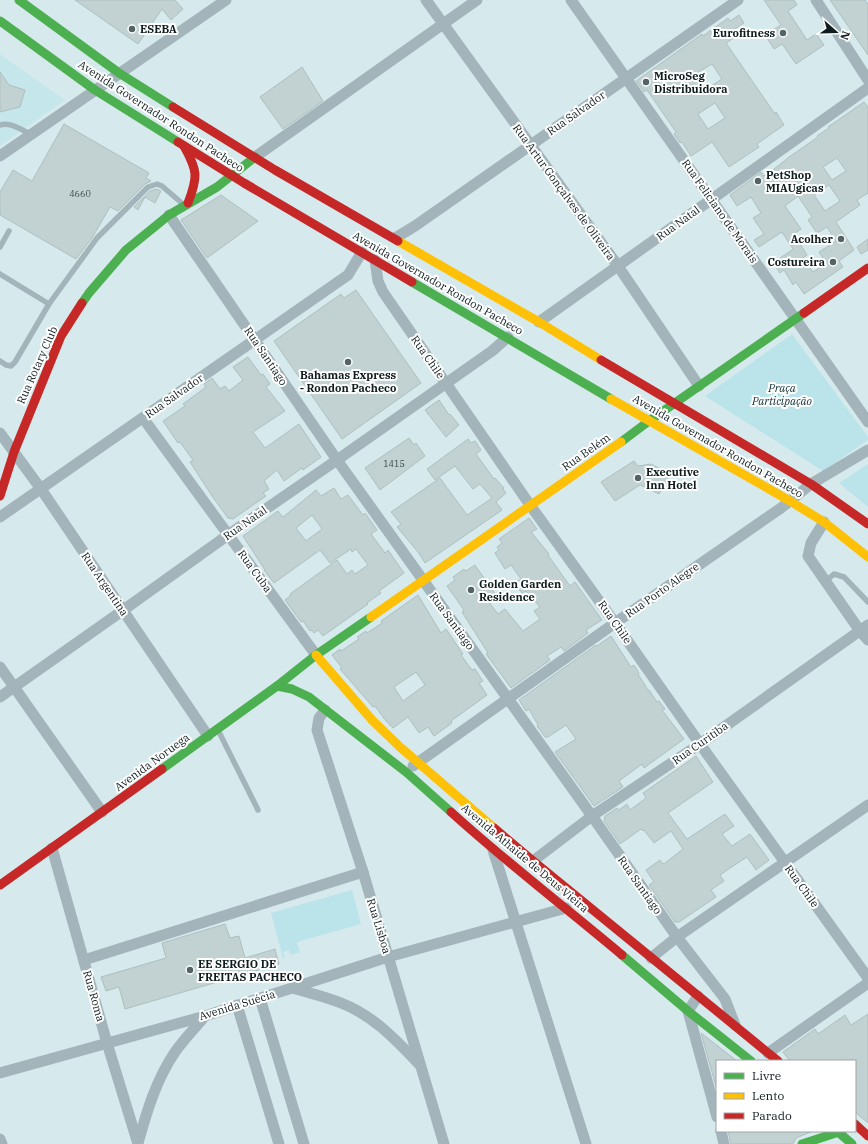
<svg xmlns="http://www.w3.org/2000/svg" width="868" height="1144" font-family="'IBM Plex Serif',serif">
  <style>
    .built { fill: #c5e7ec }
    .green { fill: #bae4ea }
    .building { fill: #c2d2d2; stroke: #aebfbf; fill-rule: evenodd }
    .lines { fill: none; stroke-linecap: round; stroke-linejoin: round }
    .lane { stroke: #a3b4bb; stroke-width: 5.5 }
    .street { stroke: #a3b4bb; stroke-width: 11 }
    .fast { stroke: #4caf50; stroke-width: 9 }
    .slow { stroke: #ffc107; stroke-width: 9 }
    .jam { stroke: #c62828; stroke-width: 9 }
    .poi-dot { fill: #546466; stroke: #fff; stroke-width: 1.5 }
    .labels { text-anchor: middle; stroke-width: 4; stroke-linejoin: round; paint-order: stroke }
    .number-label { font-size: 9px; fill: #3b4a4b }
    .poi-label { font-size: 11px; font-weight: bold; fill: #0e1c1e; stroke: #fff; text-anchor: start }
    .street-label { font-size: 11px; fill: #0e1c1e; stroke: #fff }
    .park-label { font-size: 11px; font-style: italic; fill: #0d2f33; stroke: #fff }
  </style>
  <rect width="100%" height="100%" fill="#d6eaed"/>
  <path class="built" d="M0,54L65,100L0,146Z"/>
  <g class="green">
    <path d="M792,334L868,437V440L823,471L705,396Z"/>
    <path d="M868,464V507L839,483Z"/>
    <path d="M352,890L361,924L297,942L300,952L291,955L289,950L283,952L285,957L283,958L271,913Z"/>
  </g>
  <g class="building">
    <path d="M75,0H175L183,9L171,20L162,9L138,44Z"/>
    <path d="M764,0H794L797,5L788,11L807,40L816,34L824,45L796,64L782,44L774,49L765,35L781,25Z"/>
    <path d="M830,0H865L868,4V55Z"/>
    <path d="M739,15L744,23L735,29L739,35L726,43L775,114L776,112L784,125L757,144L759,147L729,167L712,142L691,156L682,142L680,143L674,134L676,132L647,90L644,92L636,81L702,34L703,36L728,18L730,21ZM712,64L722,79L708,88L697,73ZM715,103L725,118L708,129L698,114Z"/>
    <path d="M302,67L323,101L283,129L260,97Z"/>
    <path d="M0,72L9,85L25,90L20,107L0,112Z"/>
    <path d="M864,102L868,107V193L857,200L860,205L836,222L854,250L839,261L843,267L804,294L796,282L793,285L784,270L780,273L773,263L793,249L782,232L759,247L754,240L764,234L753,218L761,213L751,197L737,206L730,195L761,172L764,176L778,166L789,157L818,137L817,136L829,128L828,127ZM837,158L846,171L832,180L823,167ZM829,185L840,201L825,211L814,195ZM798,196L812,217L808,220L817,233L827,227L836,241L819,252L826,263L813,272L803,258L807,255L794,234L801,229L785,206Z"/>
    <path d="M64,124L149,173L146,178L151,181L145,184L118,211L110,207L92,238L76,259L0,215V192L13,170L32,181Z"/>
    <path d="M157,189L161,191L155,203L145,197L138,210L134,207L150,191Z"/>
    <path d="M221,195L258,221L207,258L181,220Z"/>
    <path d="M868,239V250L861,254L857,247Z"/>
    <path d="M356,290L421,383L342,439L274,341L341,294L344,298Z"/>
    <path d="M248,357L261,375L263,374L270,384L266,387L285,411L253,432L265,448L299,424L321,457L303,470L302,468L284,481L277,470L264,481L269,489L263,493L266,496L233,519L228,518L212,496L190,462L193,460L180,442L178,443L163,421L185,406L183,404L206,387L204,384L212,378L220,389L225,386L229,391L243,380L233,367Z"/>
    <path d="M439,400L449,415L450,414L459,425L446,437L425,410Z"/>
    <path d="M409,438L414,445L416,443L425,456L380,490L365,468Z"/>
    <path d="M468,439L471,443L475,441L481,450L476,454L494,479L495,478L504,488L503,489L506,493L496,502L502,510L425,563L418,552L397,527L401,524L391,512L440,478L467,515L492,498L480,484L473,489L455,466L435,480L427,469Z"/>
    <path d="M634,461L638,466L651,464L670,474L659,494L640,485L615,501L601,482Z"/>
    <path d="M334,488L341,499L348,495L363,515L365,513L377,530L371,534L385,553L388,550L404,573L379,591L381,593L367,603L368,604L323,636L318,630L314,633L312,630L310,631L303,621L301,622L285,600L291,595L290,594L337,560L347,574L352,570L355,574L368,565L356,549L352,552L351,549L330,563L320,550L274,583L264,570H265L243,536L278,511L283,517L316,490L321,496ZM312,515L322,529L306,541L296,528Z"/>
    <path d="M529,518L537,529L531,532L549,554L548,555L560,572L570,586L575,582L602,620L586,630L588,633L564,651L561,647L547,656L550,660L511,688L486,654L488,653L462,612L464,610L447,586L455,580L453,577L464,569L466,571L475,565L496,595L488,601L498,614L505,609L523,631L540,619L534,611L540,607L526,591L522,593L514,583L521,579L511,565L505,569L495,553L499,550L497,547L502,543L499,539Z"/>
    <path d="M418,595L441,633L446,629L463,654L461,655L472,670L475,669L483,681L479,683L487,695L451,721L452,723L434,736L428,727L419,733L408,717L393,728L386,721L375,706L373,707L340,669L342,668L332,655L340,649L341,651L359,639L357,637L366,631L367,633L382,623L381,621ZM416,672L425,685L403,701L394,687Z"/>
    <path d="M611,636L631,667L634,665L639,673L638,674L648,690H649L657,702L659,701L665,709L662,710L684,739L644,768L642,764L619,781L623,787L594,806L555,752L576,739L566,725L548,737H545L537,726L538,725L529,709L526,711L519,700L596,645L597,646Z"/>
    <path d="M696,756L713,782L668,813L687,839L725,814L734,826L722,834L732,846L750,834L769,860L756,870L747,857L733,866L720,875L724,881L711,890L716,897L679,922H675L649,885L654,882L646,870L660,860L663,864L665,863L683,849L671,831L654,843L644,830L643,831L641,829L620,844L604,821L605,816L617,808L619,810L627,804L630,810L646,798L643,793Z"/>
    <path d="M225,924L230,938L239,936L245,958L275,949L279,964L125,1009L119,987L106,991L101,977L166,958L162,943Z"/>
    <path d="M868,1014V1123L855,1112V1061H790L783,1052L815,1029L818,1034L845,1015L851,1025Z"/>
    <path d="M701,1033L737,1061H717V1090Z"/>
    <path d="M728,1131H813L796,1138L793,1144H731Z"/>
  </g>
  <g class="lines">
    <g class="lane">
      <path d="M0,125C11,122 21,130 31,134"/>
      <path d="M0,247L9,231"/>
      <path d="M0,274L49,304"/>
      <path d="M0,361L6,365L11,366L15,362L49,304L97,238L148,187L157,184L162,186L184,205"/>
      <path d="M826,581L834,574L844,577L868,602"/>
      <path d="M218,730L258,810"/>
    </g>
    <g class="street">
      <path d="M426,0L618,266L699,386"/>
      <path d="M571,0L868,422"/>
      <path d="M816,0L868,80"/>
      <path d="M0,156L226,0"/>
      <path d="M255,157L477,0"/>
      <path d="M169,215L337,460L592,816L677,937L725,999L735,1025"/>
      <path d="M395,238L415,226L738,0"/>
      <path d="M375,260L378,281L383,292L530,505L615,623L700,744L868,978"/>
      <path d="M539,322L868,88"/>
      <path d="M143,418L316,655"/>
      <path d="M0,433L41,489L208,736"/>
      <path d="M0,517L348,275L362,252"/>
      <path d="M824,522L811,543L808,556L860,631L868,640"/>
      <path d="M0,667L102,812"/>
      <path d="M0,697L122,611L228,535L337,460L492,351L508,337"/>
      <path d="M325,710L319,718L317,730L363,872L444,1144"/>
      <path d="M413,766L615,623L781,508L811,484L868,450"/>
      <path d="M52,848L107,1043L138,1144"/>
      <path d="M493,850L586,1144"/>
      <path d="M533,861L592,816L700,744L868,625"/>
      <path d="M651,958L677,937L868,805"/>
      <path d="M84,960L363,872"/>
      <path d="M293,988C309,993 326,997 341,1003C373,1015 396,1040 419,1064"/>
      <path d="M698,996L688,1011L717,1117"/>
      <path d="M260,998L304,1144"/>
      <path d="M237,1005L279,1144"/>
      <path d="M768,1053L868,983"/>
      <path d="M0,1073L205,1016L388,957L566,908"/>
      <path d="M721,1131L724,1144"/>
      <path d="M0,1139L2,1144"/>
      <path d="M138,1143C147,1111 156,1080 175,1052C184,1039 195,1028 205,1016"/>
    </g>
    <g class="fast">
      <path d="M19,0L119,73L173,107"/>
      <path d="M0,21L95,90L178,142"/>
      <path d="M412,282L611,399"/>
      <path d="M82,303L89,293L126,250L169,215L217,187L255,157"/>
      <path d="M621,442L649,421L804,313"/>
      <path d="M277,686L292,689L309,697L406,772L451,812"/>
      <path d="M162,769L277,686L316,655L371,617"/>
      <path d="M622,955L688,1011L751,1061"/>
      <path d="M837,1131L852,1144"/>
      <path d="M802,1144L842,1131"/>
    </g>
    <g class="slow">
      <path d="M398,241L539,322L601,360"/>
      <path d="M611,399L790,501L824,522L868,557"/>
      <path d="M371,617L621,442"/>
      <path d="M316,655L372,720L400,747L494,828"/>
    </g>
    <g class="jam">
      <path d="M173,107L275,170L398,241"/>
      <path d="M178,142L244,183L412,282"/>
      <path d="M184,146C198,171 198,177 188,203"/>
      <path d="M804,313L868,268"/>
      <path d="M601,360L811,484L868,524"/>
      <path d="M0,496L14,452L61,336L82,303"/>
      <path d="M451,812C506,862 565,907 622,955"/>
      <path d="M494,828L533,861L778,1061"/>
      <path d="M0,885L162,769"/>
      <path d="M855,1124L868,1136"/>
    </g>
  </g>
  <g class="poi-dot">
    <circle cx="132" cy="29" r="4"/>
    <circle cx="783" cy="33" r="4"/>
    <circle cx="646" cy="82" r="4"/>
    <circle cx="758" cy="181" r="4"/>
    <circle cx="841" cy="239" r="4"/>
    <circle cx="833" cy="262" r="4"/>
    <circle cx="348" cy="362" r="4"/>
    <circle cx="638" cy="478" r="4"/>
    <circle cx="471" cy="590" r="4"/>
    <circle cx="190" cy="970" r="4"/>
  </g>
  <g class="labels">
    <g class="number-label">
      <text x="80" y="197">4660</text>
      <text x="394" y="467">1415</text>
    </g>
    <g class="poi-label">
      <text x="140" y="33">ESEBA</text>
      <text x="775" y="37" text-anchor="end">Eurofitness</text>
      <text x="654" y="80">MicroSeg<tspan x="654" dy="13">Distribuidora</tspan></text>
      <text x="766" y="179">PetShop<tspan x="766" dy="13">MIAUgicas</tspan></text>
      <text x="833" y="243" text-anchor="end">Acolher</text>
      <text x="825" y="266" text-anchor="end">Costureira</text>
      <text x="348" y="379" text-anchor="middle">Bahamas Express<tspan x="348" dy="13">- Rondon Pacheco</tspan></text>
      <text x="646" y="476">Executive<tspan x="646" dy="13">Inn Hotel</tspan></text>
      <text x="479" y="588">Golden Garden<tspan x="479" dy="13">Residence</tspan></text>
      <text x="198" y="968">EE SERGIO DE<tspan x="198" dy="13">FREITAS PACHECO</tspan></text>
    </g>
    <g class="street-label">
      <text transform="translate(576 113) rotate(-35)" y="4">Rua Salvador</text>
      <text transform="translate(161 116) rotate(33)" y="4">Avenida Governador Rondon Pacheco</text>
      <text transform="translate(564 192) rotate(54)" y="4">Rua Artur Gonçalves de Oliveira</text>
      <text transform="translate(720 211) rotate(55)" y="4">Rua Feliciano de Morais</text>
      <text transform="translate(678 223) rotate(-36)" y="4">Rua Natal</text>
      <text transform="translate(438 283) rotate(30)" y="4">Avenida Governador Rondon Pacheco</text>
      <text transform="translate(266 356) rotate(56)" y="4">Rua Santiago</text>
      <text transform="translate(428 357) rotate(55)" y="4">Rua Chile</text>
      <text transform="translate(37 365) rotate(-66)" y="4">Rua Rotary Club</text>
      <text transform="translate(174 396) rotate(-35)" y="4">Rua Salvador</text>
      <text transform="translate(718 446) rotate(30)" y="4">Avenida Governador Rondon Pacheco</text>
      <text transform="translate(586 452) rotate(-35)" y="4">Rua Belém</text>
      <text transform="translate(245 523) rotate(-35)" y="4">Rua Natal</text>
      <text transform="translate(255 571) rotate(54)" y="4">Rua Cuba</text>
      <text transform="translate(105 584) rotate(56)" y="4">Rua Argentina</text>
      <text transform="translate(662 590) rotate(-35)" y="4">Rua Porto Alegre</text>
      <text transform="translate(452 621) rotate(54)" y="4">Rua Santiago</text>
      <text transform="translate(615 622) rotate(55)" y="4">Rua Chile</text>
      <text transform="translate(700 743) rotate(-35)" y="4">Rua Curitiba</text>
      <text transform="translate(152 762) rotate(-36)" y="4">Avenida Noruega</text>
      <text transform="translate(525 858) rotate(40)" y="4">Avenida Athaide de Deus Vieira</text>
      <text transform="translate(640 885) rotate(55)" y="4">Rua Santiago</text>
      <text transform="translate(802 886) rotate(54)" y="4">Rua Chile</text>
      <text transform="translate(379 926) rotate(73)" y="4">Rua Lisboa</text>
      <text transform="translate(94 996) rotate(74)" y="4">Rua Roma</text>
      <text transform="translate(237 1005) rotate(-17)" y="4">Avenida Suécia</text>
    </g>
    <g class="park-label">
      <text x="782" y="392">Praça<tspan x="782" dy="13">Participação</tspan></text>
    </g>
  </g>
  <rect x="716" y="1060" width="140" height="72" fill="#ffffff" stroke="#9fa4a5"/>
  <rect x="724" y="1073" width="20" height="6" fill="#4caf50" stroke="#9fa4a5"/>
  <text x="752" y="1080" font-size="12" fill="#0e1c1e">Livre</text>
  <rect x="724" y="1093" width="20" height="6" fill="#ffc107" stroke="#9fa4a5"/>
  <text x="752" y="1100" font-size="12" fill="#0e1c1e">Lento</text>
  <rect x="724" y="1113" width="20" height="6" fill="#c62828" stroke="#9fa4a5"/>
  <text x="752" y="1120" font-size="12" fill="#0e1c1e">Parado</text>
  <g transform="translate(836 32) rotate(110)" stroke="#ffffff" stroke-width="3" paint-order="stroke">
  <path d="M0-3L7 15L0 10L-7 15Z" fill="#0e1c1e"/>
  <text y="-6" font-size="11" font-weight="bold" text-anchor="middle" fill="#0e1c1e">N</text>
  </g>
</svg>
